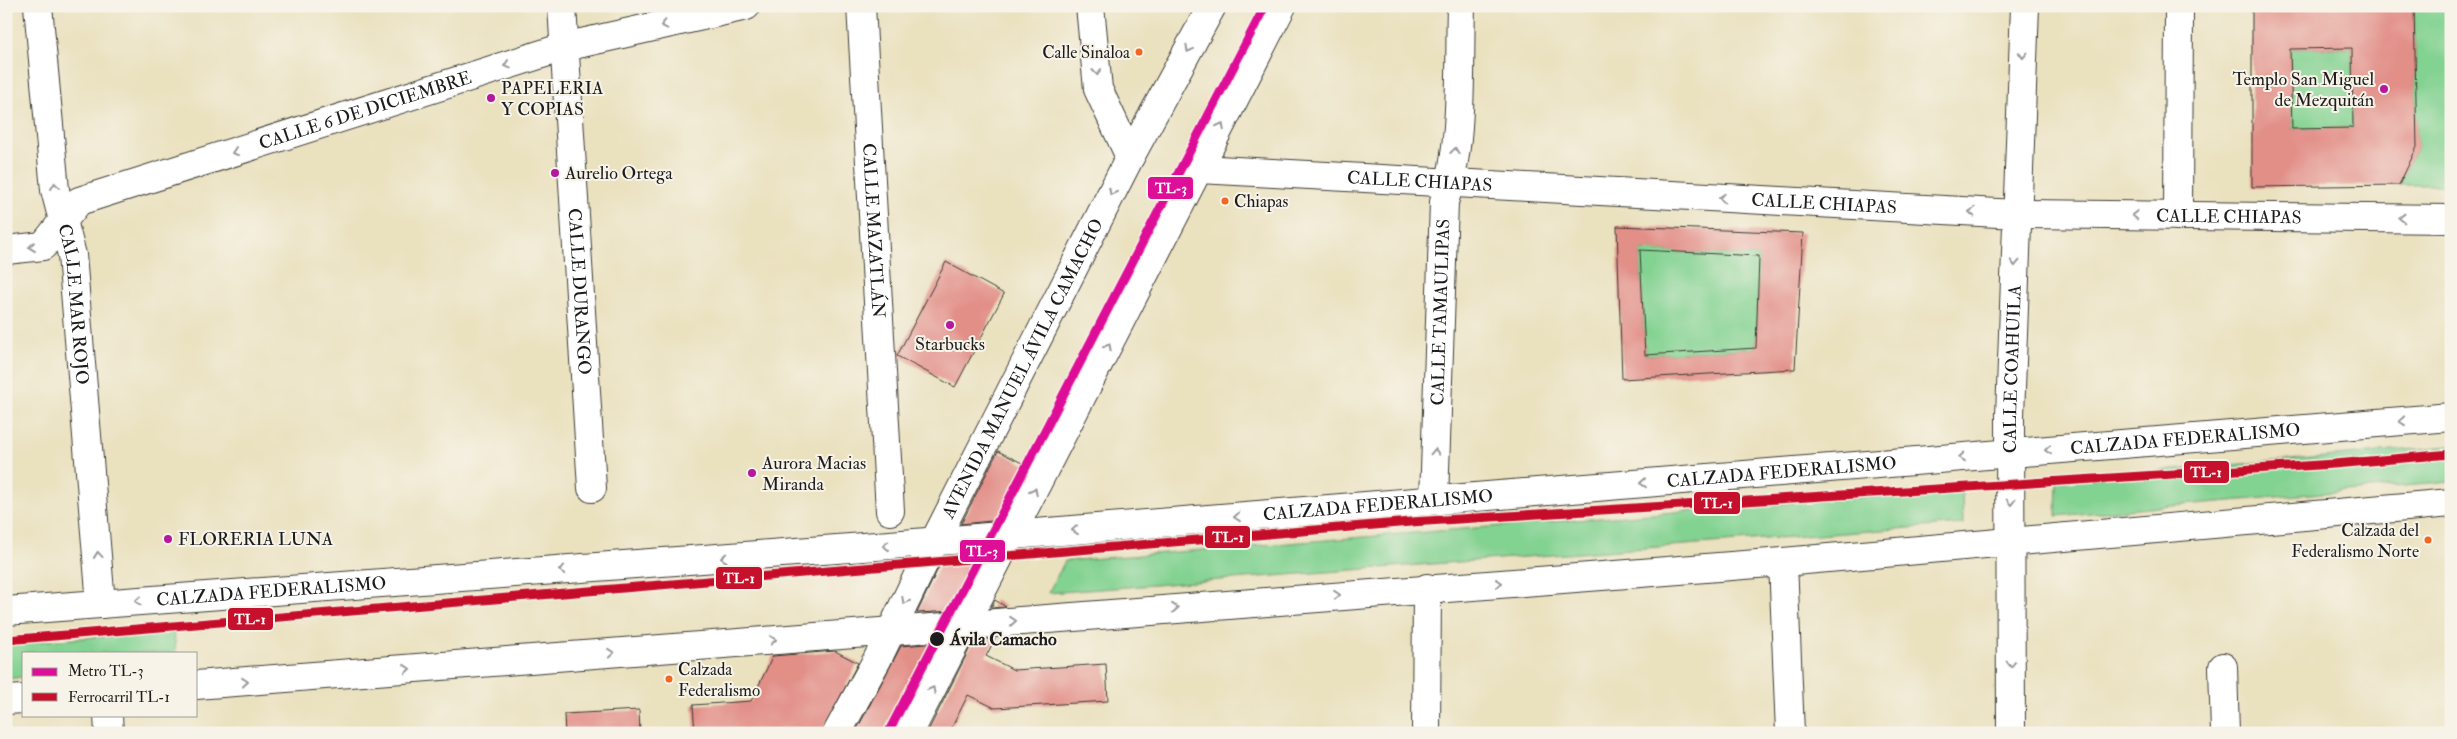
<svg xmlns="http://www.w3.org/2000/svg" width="2457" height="739" font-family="'IM FELL Double Pica',serif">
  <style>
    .green { fill: #82d291; stroke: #4f7756 }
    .building { fill: #e28f88; fill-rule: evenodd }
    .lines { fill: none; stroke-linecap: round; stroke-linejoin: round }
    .minor-casing { stroke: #3b3a34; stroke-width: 30 }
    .major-casing { stroke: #3b3a34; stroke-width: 30 }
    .minor { stroke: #fff; stroke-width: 28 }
    .major { stroke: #fff; stroke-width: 28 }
    .rail-1-casing { stroke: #f7f3e8; stroke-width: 12 }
    .rail-1 { stroke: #c5112c; stroke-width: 9 }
    .metro-1-casing { stroke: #f7f3e8; stroke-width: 12 }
    .metro-1 { stroke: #dd0e98; stroke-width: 9 }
    .oneway { stroke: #999 }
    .bus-dot { fill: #f26522; stroke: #f7f3e8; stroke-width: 2 }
    .poi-dot { fill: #b5179e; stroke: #f7f3e8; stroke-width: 2 }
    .stop-dot { fill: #1c1c1c; stroke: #f7f3e8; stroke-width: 2 }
    .labels { text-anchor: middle; stroke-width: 4; stroke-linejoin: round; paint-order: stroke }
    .bus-label { font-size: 17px; fill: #1c1c1c; stroke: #f7f3e8; text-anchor: end }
    .poi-label { font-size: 18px; fill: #1c1c1c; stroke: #f7f3e8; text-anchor: start }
    .street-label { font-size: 18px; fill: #1c1c1c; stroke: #f7f3e8 }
    .stop-label { font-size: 18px; font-weight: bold; fill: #1c1c1c; stroke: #f7f3e8; text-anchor: start }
    .line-badge { stroke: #f7f3e8; stroke-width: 2 }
    .badge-label { font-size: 14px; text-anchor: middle; font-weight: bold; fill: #fff }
  </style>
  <rect width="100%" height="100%" fill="#f7f3e8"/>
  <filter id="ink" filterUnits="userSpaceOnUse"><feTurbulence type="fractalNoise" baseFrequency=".02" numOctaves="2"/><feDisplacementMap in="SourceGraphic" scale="10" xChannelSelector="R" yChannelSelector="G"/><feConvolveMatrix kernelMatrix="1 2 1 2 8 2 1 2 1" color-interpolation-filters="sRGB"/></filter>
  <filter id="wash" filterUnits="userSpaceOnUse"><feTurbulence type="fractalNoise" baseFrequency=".0096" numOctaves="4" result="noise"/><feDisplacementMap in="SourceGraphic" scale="20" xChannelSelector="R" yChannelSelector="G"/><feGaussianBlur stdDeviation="1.12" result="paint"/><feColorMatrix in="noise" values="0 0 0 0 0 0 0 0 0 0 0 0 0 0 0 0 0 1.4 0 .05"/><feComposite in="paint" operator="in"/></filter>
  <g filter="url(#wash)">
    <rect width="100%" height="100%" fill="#eae1bf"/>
    <g class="green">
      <path d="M2414,6H2451V185H2399L2417,147Z"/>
      <path d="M2352,48L2353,128L2292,129L2290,49Z"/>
      <path d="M1640,250L1759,256L1756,348L1645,355Z"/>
      <path d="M2451,446V482L2056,516L2057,480Z"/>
      <path d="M1962,489L1963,524L1048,593L1065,561Z"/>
      <path d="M174,631L176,653H24V677L6,679V644Z"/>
    </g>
    <g id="blocks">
      <g class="building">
        <path d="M2252,6H2414L2417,147L2399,185L2252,187ZM2352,48L2353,128L2292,129L2290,49Z"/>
        <path d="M1617,226L1803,233L1795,369L1622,379ZM1640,250L1759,256L1756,348L1645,355Z"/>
        <path d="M946,262L1004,294L955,387L897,356Z"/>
        <path d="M998,451L1028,466L1001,520L961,524Z"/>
        <path d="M984,553L954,611L917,613L944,556Z"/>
        <path d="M995,600L1006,607L991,608Z"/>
        <path d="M995,639L986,656L1014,670L1106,664L1108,701L995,708L968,695L949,733H927L974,640Z"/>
        <path d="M938,643L894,733H855L901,646Z"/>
        <path d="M835,651L858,663L821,733H695L693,705L751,701L773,656Z"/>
        <path d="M639,710L640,733H565L564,714Z"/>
      </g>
    </g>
  </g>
  <g filter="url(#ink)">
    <use href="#blocks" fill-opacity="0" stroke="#3b3a34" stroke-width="1"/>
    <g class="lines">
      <defs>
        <g id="minor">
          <path id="s1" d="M38,6L55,190L72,255L101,604"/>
          <path id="s2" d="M562,6L592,488"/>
          <path id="s3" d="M861,6L890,511"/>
          <path d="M1090,6L1098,89L1130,157"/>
          <path id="s4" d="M1199,169L2016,214L2451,219"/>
          <path d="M2178,216L2179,6"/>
          <path id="s5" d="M6,250L43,246L79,201L564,47L746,6"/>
          <path id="s6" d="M1434,500L1444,202C1464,144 1459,68 1461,6"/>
          <path d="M1783,562L1790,733"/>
          <path d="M2223,667L2225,733"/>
          <path d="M108,715L109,733"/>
          <path d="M1426,733L1427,588"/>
          <path id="s7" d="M2011,733L2010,416L2025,6"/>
        </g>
        <g id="major">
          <path id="s8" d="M6,611L890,545L2451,417"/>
          <path d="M196,685L1783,562L2451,503"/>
          <path d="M6,700L24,699"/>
          <path id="s9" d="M837,733L878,658L934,542L1130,157L1212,6"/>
          <path d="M909,733L1282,6"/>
        </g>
      </defs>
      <use href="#minor" class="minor-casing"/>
      <use href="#major" class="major-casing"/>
      <use href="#minor" class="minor"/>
      <use href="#major" class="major"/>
      <defs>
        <path id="rail-1" d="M6,640L1411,522L2334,464L2451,454"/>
      </defs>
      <use href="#rail-1" class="rail-1-casing"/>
      <use href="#rail-1" class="rail-1"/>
      <defs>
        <path id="metro-1" d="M888,733L1265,6"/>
      </defs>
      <use href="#metro-1" class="metro-1-casing"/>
      <use href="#metro-1" class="metro-1"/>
    </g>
    <defs><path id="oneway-chevron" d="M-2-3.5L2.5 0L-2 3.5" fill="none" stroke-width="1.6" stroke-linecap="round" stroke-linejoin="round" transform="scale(1.25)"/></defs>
    <g class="oneway">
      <use href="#oneway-chevron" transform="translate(664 25) rotate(167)"/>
      <use href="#oneway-chevron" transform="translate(1189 49) rotate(119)"/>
      <use href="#oneway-chevron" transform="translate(2023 55) rotate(92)"/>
      <use href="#oneway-chevron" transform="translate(507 65) rotate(162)"/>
      <use href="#oneway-chevron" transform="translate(1097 72) rotate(84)"/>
      <use href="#oneway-chevron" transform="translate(1221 126) rotate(-63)"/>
      <use href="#oneway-chevron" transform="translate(1455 151) rotate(-83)"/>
      <use href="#oneway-chevron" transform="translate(235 152) rotate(162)"/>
      <use href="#oneway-chevron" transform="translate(55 186) rotate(-98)"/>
      <use href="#oneway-chevron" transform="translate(1112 192) rotate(117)"/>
      <use href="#oneway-chevron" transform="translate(1722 198) rotate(-177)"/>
      <use href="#oneway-chevron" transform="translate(1972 212) rotate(-177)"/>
      <use href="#oneway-chevron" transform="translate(2135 215) rotate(-179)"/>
      <use href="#oneway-chevron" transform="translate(2402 218) rotate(-179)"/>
      <use href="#oneway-chevron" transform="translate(32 247) rotate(174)"/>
      <use href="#oneway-chevron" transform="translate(2015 263) rotate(92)"/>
      <use href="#oneway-chevron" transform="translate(1108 347) rotate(-63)"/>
      <use href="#oneway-chevron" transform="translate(2402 421) rotate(175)"/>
      <use href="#oneway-chevron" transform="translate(2048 450) rotate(175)"/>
      <use href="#oneway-chevron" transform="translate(1435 452) rotate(-88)"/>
      <use href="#oneway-chevron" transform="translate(1962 457) rotate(175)"/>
      <use href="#oneway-chevron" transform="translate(1643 483) rotate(175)"/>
      <use href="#oneway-chevron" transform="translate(1034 491) rotate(-63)"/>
      <use href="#oneway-chevron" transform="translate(2011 502) rotate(90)"/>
      <use href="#oneway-chevron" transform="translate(1237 517) rotate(175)"/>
      <use href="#oneway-chevron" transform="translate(1075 530) rotate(175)"/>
      <use href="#oneway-chevron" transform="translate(886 546) rotate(176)"/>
      <use href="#oneway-chevron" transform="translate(98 555) rotate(-95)"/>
      <use href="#oneway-chevron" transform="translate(724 558) rotate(176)"/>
      <use href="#oneway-chevron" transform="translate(562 570) rotate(176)"/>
      <use href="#oneway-chevron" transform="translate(1499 583) rotate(-4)"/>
      <use href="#oneway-chevron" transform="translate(1337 595) rotate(-5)"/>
      <use href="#oneway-chevron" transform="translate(138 601) rotate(176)"/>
      <use href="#oneway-chevron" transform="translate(905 601) rotate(117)"/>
      <use href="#oneway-chevron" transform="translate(1175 608) rotate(-5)"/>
      <use href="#oneway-chevron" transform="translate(1013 621) rotate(-5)"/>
      <use href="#oneway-chevron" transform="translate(773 640) rotate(-5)"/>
      <use href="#oneway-chevron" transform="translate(611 653) rotate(-5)"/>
      <use href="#oneway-chevron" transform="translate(2011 664) rotate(90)"/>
      <use href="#oneway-chevron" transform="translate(407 669) rotate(-5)"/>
      <use href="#oneway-chevron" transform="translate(245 682) rotate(-5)"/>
      <use href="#oneway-chevron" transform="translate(932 690) rotate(-62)"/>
    </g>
  </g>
  <g class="bus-dot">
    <circle cx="1139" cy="52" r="4.5"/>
    <circle cx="1225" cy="201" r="4.5"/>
    <circle cx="2428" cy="540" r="4.5"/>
    <circle cx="669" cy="679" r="4.5"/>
  </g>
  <g class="poi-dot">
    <circle cx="2384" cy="89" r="5"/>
    <circle cx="491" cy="98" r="5"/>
    <circle cx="555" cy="173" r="5"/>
    <circle cx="950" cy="325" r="5"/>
    <circle cx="752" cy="473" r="5"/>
    <circle cx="168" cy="539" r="5"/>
  </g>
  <circle class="stop-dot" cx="937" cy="639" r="8"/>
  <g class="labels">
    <g class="bus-label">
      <text x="1130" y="58">Calle Sinaloa</text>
      <text x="1234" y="207" text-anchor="start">Chiapas</text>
      <text x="2419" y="536">Calzada del<tspan x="2419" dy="21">Federalismo Norte</tspan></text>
      <text x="678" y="675" text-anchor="start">Calzada<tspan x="678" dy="21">Federalismo</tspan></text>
    </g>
    <g class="poi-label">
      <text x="2374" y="85" text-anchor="end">Templo San Miguel<tspan x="2374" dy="21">de Mezquitán</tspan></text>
      <text x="501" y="94">PAPELERIA<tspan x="501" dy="21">Y COPIAS</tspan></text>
      <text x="565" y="179">Aurelio Ortega</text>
      <text x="950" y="350" text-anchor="middle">Starbucks</text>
      <text x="762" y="469">Aurora Macias<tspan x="762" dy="21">Miranda</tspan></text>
      <text x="178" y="545">FLORERIA LUNA</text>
    </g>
    <g class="street-label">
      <text dy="6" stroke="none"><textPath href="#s5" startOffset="395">CALLE 6 DE DICIEMBRE</textPath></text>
      <text dy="6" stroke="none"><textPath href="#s4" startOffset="221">CALLE CHIAPAS</textPath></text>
      <text dy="6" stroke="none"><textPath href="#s4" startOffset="626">CALLE CHIAPAS</textPath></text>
      <text dy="6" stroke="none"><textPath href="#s4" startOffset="1031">CALLE CHIAPAS</textPath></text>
      <text dy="6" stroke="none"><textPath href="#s3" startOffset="225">CALLE MAZATLÁN</textPath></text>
      <text dy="6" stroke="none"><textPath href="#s2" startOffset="286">CALLE DURANGO</textPath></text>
      <text dy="6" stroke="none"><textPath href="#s1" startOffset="301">CALLE MAR ROJO</textPath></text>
      <text dy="6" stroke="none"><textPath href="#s6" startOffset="188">CALLE TAMAULIPAS</textPath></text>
      <text dy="6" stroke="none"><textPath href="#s9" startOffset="409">AVENIDA MANUEL ÁVILA CAMACHO</textPath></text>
      <text dy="6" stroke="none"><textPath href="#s7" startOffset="364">CALLE COAHUILA</textPath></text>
      <text dy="6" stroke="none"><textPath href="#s8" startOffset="2186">CALZADA FEDERALISMO</textPath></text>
      <text dy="6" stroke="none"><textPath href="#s8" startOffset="1781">CALZADA FEDERALISMO</textPath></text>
      <text dy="6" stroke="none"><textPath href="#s8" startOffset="1376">CALZADA FEDERALISMO</textPath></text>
      <text dy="6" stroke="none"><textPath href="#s8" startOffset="266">CALZADA FEDERALISMO</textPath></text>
    </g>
    <g class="stop-label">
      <text x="950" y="645">Ávila Camacho</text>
    </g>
  </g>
  <g class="line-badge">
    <rect x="1147" y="176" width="47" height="24" rx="5" fill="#dd0e98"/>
    <rect x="2183" y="460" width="47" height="24" rx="5" fill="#c5112c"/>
    <rect x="1693" y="491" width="48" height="24" rx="5" fill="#c5112c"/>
    <rect x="1204" y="525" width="47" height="24" rx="5" fill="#c5112c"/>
    <rect x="959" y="539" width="47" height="24" rx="5" fill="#dd0e98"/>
    <rect x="715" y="566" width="48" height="24" rx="5" fill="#c5112c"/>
    <rect x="227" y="607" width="47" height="24" rx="5" fill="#c5112c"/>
  </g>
  <g class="badge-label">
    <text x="1171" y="193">TL-3</text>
    <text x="2206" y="477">TL-1</text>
    <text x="1717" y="508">TL-1</text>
    <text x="1228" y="542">TL-1</text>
    <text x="982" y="556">TL-3</text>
    <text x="739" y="583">TL-1</text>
    <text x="250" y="624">TL-1</text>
  </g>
  <rect width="2457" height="739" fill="none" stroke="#f7f3e8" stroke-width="25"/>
  <rect x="22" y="652" width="175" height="65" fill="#f7f3e8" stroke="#9f9d96"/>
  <rect x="32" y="668" width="25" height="8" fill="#dd0e98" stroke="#9f9d96"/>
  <text x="68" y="676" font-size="15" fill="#1c1c1c">Metro TL-3</text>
  <rect x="32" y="693" width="25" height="8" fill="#c5112c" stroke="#9f9d96"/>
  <text x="68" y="702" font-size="15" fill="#1c1c1c">Ferrocarril TL-1</text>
</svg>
